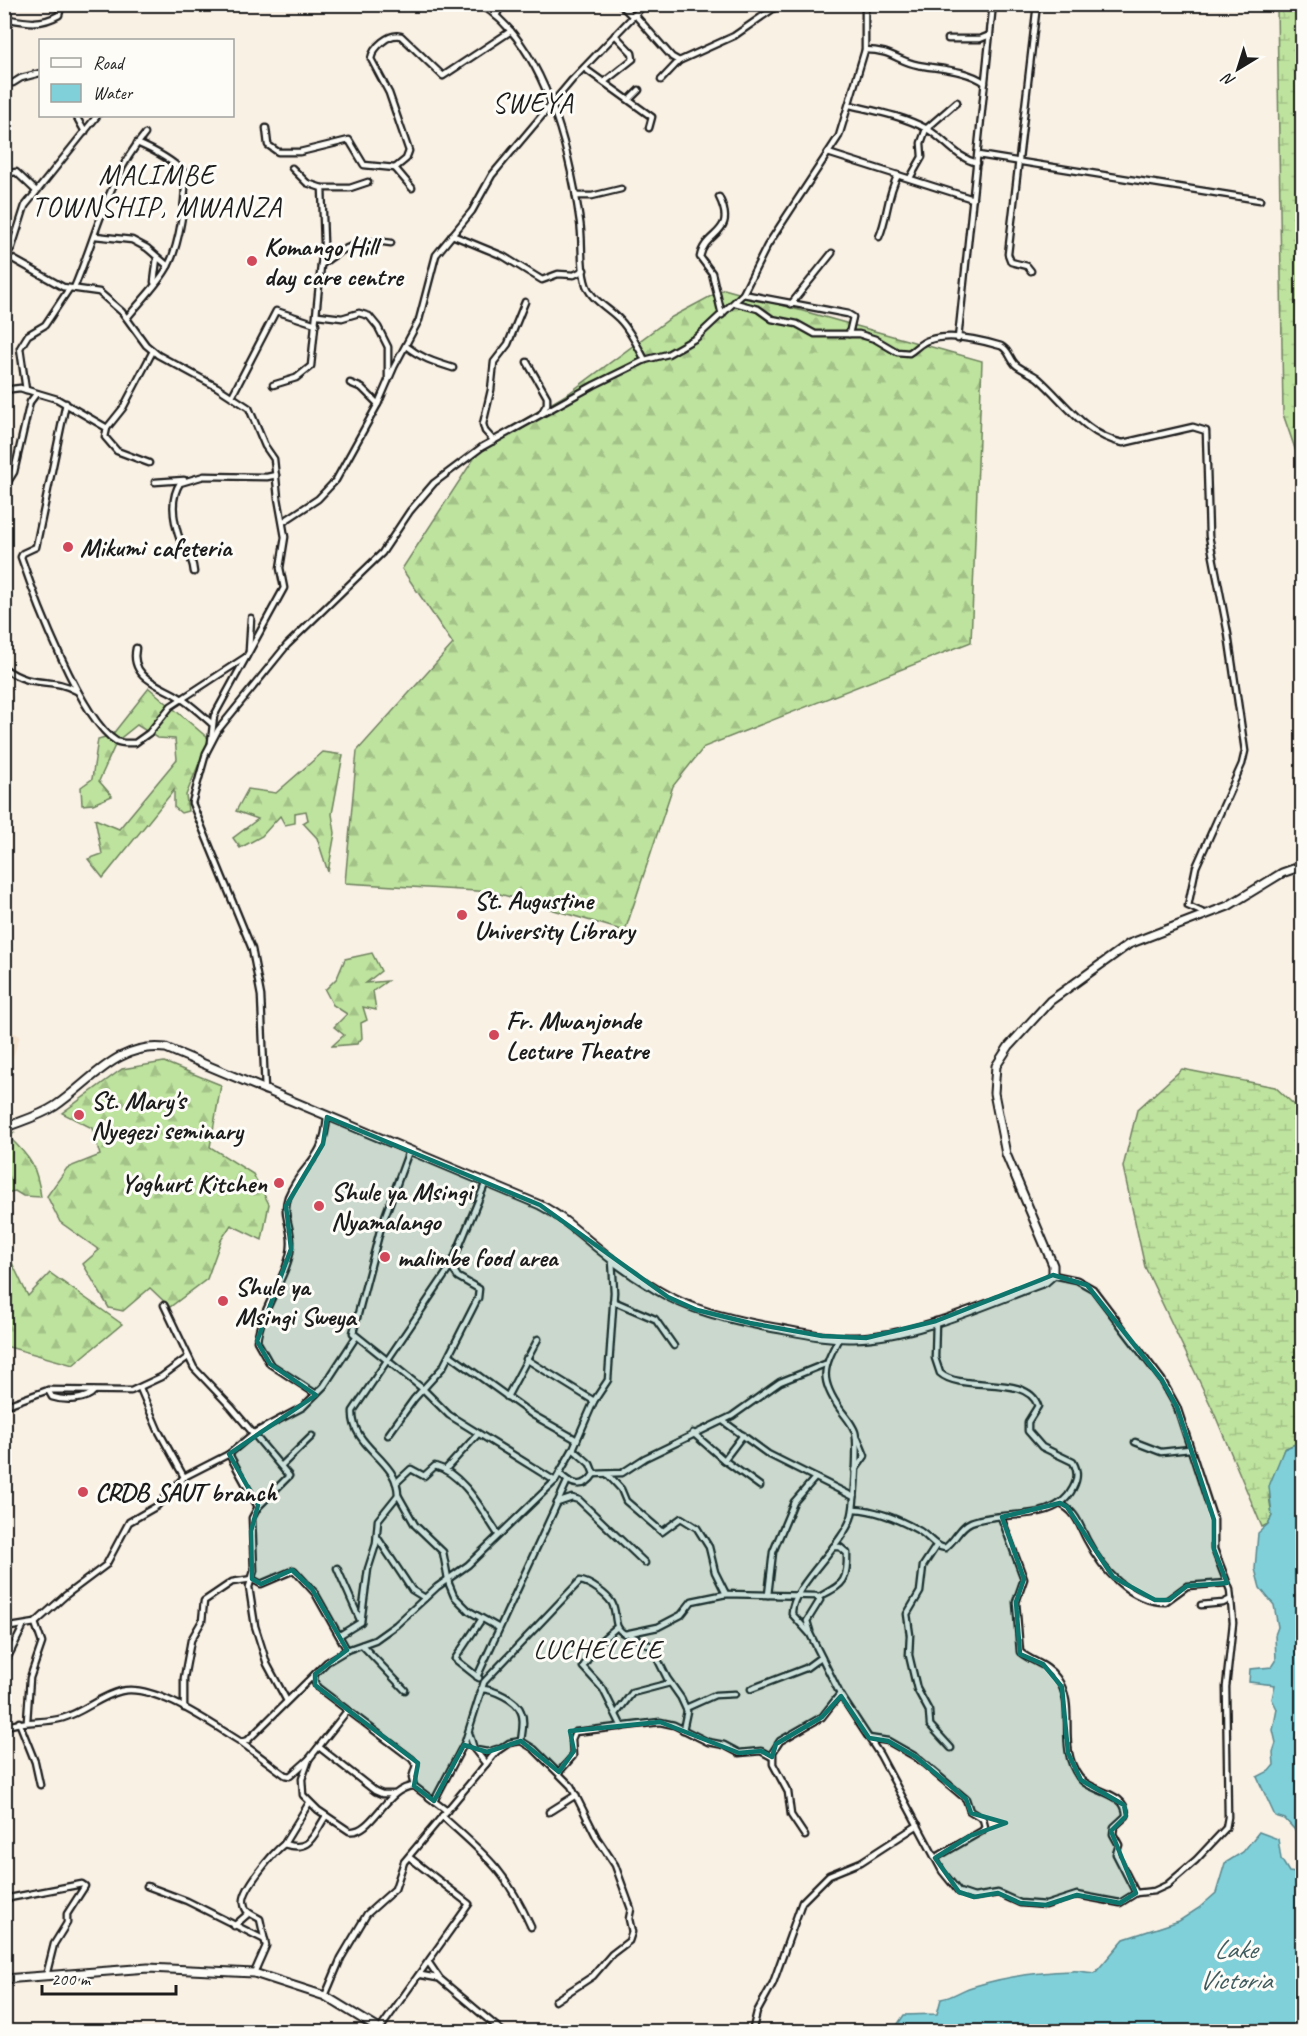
<svg xmlns="http://www.w3.org/2000/svg" width="1307" height="2036" font-family="Caveat,sans-serif">
  <style>
    .built { fill: #f6e4cf }
    .forest { fill: url(#forest-firs); stroke: #6d805d; stroke-width: 1.5 }
    .wetland { fill: url(#wetland-marsh); stroke: #6d805d; stroke-width: 1.5 }
    .water { fill: #80d0da; stroke: #58888e; stroke-width: 1.5 }
    .lines { fill: none; stroke-linecap: round; stroke-linejoin: round }
    .street-casing { stroke: #1c1c1c; stroke-width: 9 }
    .secondary-casing { stroke: #1c1c1c; stroke-width: 11 }
    .street { stroke: #fdfcf7; stroke-width: 4.5 }
    .secondary { stroke: #fdfcf7; stroke-width: 7 }
    .marked { fill: #0f766e; fill-opacity: 0.2; stroke: #0f766e; stroke-width: 4.5; stroke-linejoin: round }
    .poi-dot { fill: #d1495b; stroke: #fdfcf7; stroke-width: 2 }
    .labels { text-anchor: middle; stroke-width: 6; stroke-linejoin: round; paint-order: stroke }
    .poi-label { font-size: 26px; font-weight: bold; fill: #1c1c1c; stroke: #fdfcf7; text-anchor: start }
    .neighbourhood-label { font-size: 27px; letter-spacing: 1.5px; fill: #1c1c1c; stroke: #fdfcf7 }
    .water-label { font-size: 27px; font-style: italic; fill: #3f5b5e; stroke: #fdfcf7 }
    .quarter-label { font-size: 28px; letter-spacing: 1.5px; fill: #1c1c1c; stroke: #fdfcf7 }
  </style>
  <defs>
    <pattern id="forest-firs" width="22" height="20" patternUnits="userSpaceOnUse" patternTransform="scale(1.5)"><rect width="22" height="20" fill="#bee39e"/><path d="M5 1l3.5 6h-7zM16 11l3.5 6h-7z" fill="#a3c288"/></pattern>
    <pattern id="wetland-marsh" width="20" height="14" patternUnits="userSpaceOnUse" patternTransform="scale(1.5)"><rect width="20" height="14" fill="#bee39e"/><path d="M1 5h8M5 5V1M11 12h8M15 12V8" fill="none" stroke="#a3c288"/></pattern>
  </defs>
  <rect width="100%" height="100%" fill="#faf1e5"/>
  <filter id="ink" filterUnits="userSpaceOnUse"><feTurbulence type="fractalNoise" baseFrequency=".0167" numOctaves="2"/><feDisplacementMap in="SourceGraphic" scale="12" xChannelSelector="R" yChannelSelector="G"/><feConvolveMatrix kernelMatrix="1 2 1 2 8 2 1 2 1" color-interpolation-filters="sRGB"/></filter>
  <g filter="url(#ink)">
    <path class="built" d="M5,1028L20,1036L5,1082Z"/>
    <g class="forest">
      <path d="M724,289L982,361L971,642L704,747L673,786L625,931L493,892L345,883L357,751L453,644L402,569L484,443L569,393L672,317Z"/>
      <path d="M149,688L209,739L186,795L188,811L181,813L174,807V790L103,878L88,859L102,854L95,819L119,829L177,759L175,739L157,738L137,725L117,741L99,781L112,796L93,804L82,805L81,787L92,779L98,739L112,735Z"/>
      <path d="M323,752L343,755L332,814L335,833L328,872L317,838L303,823L308,820L306,811L295,813V823L285,825L280,816L262,836L240,848L233,838L258,819L236,811L248,789L276,793Z"/>
      <path d="M372,953L381,971L366,983L387,981L373,991L376,1010L363,1007L367,1020L361,1023L362,1038L357,1044L332,1046L344,1035L334,1027L347,1014L333,1005L325,990L337,978L345,959Z"/>
      <path d="M164,1062L221,1085L210,1147L253,1174L269,1204L262,1240L231,1225L221,1240L207,1279L170,1307L150,1288L123,1311L109,1308L83,1264L99,1250L60,1222L47,1196L67,1168L100,1155L92,1128L62,1113L122,1069Z"/>
      <path d="M15,1132L9,1137C31,1158 37,1167 41,1197L23,1196L15,1191L5,1193V1137Z"/>
      <path d="M12,1263L28,1296L50,1273L122,1324L73,1365L5,1346V1264Z"/>
    </g>
    <g class="wetland">
      <path d="M1277,5H1302V465L1300,463L1283,414Z"/>
      <path d="M1182,1069L1275,1087L1302,1112V1441L1284,1449L1269,1496L1272,1516L1268,1524L1262,1527L1212,1408L1145,1267L1123,1167L1137,1110Z"/>
    </g>
    <g class="water">
      <path d="M1302,1441V1838L1285,1819L1275,1816L1257,1777L1269,1771L1274,1765L1273,1752L1276,1743L1273,1730L1277,1709L1272,1699L1275,1685L1249,1682L1250,1669L1272,1667L1276,1661L1275,1635L1278,1627L1274,1605L1260,1588L1255,1569L1258,1533L1268,1524L1272,1516L1269,1486L1284,1449Z"/>
      <path d="M1259,1832L1278,1839L1281,1859L1289,1872L1296,1873L1302,1858V2031H893L904,2015L937,2014L941,1999C954,1997 962,1989 975,1986C1007,1976 1039,1972 1072,1971C1079,1970 1087,1973 1095,1973L1124,1939L1179,1921L1199,1908L1216,1893L1225,1863L1243,1852Z"/>
    </g>
    <g class="lines">
      <defs>
        <g id="street">
          <path d="M480,4C545,44 570,152 580,222C583,241 580,263 585,281C589,300 610,308 621,321C631,332 638,347 645,360"/>
          <path d="M620,4L633,17"/>
          <path d="M635,15L672,57L679,61L734,36L780,4"/>
          <path d="M496,16L502,4"/>
          <path d="M4,18C25,22 40,26 59,15L62,4"/>
          <path d="M948,39H980L990,35"/>
          <path d="M865,50C892,50 897,61 918,65C940,69 968,70 985,83"/>
          <path d="M584,68L652,117L649,128"/>
          <path d="M661,80L679,61"/>
          <path d="M604,82L633,59L632,53L615,35"/>
          <path d="M13,83L21,78L40,73"/>
          <path d="M630,99L639,90"/>
          <path d="M850,105C875,111 903,116 927,129C946,140 955,157 977,163"/>
          <path d="M76,116L85,132"/>
          <path d="M266,128L268,145L278,152H300L349,140L364,165L395,168L406,159L409,151L389,93L371,59C373,47 389,33 401,36L443,76L511,31"/>
          <path d="M828,153L973,199"/>
          <path d="M978,155L1260,200"/>
          <path d="M292,168L307,183L322,188L324,243L321,265"/>
          <path d="M395,168L412,188"/>
          <path d="M4,174L16,172L35,190"/>
          <path d="M910,178L922,157L921,143L926,129L957,102"/>
          <path d="M322,188H350L368,182"/>
          <path d="M576,196H592L621,189"/>
          <path d="M719,197C738,235 705,230 700,257L712,273L722,315"/>
          <path d="M452,235L503,256L542,280L558,274L574,275L584,270"/>
          <path d="M95,236L132,240L147,248L168,266"/>
          <path d="M879,237C888,217 887,194 898,175"/>
          <path d="M4,254L63,287L99,292L122,312L146,345L158,355L217,387L249,408L265,446L274,459L278,498L285,537L280,568L284,588L214,716L211,742"/>
          <path d="M5,257L12,247L25,206L97,116"/>
          <path d="M1031,271L1027,266L1011,262L1008,254L1037,4"/>
          <path d="M154,282L157,258"/>
          <path d="M74,288C96,237 108,177 145,134"/>
          <path d="M743,294L848,314L853,317L849,334"/>
          <path d="M735,303L758,309L772,319L797,324L815,334H859L875,339L897,352L909,353C916,349 921,342 929,340C950,333 981,340 1001,346C1009,350 1009,357 1015,364C1021,370 1032,373 1039,379C1065,402 1086,436 1123,443L1193,427L1206,431L1209,536L1228,634L1245,751L1242,764L1196,867L1188,906L1206,914"/>
          <path d="M791,304L832,253"/>
          <path d="M318,315L342,318L359,313L369,316L378,327L388,347V378"/>
          <path d="M127,318C139,303 160,282 168,266C180,244 186,198 185,173C171,159 156,151 137,143"/>
          <path d="M958,339L993,4"/>
          <path d="M406,346C421,358 434,362 453,368"/>
          <path d="M527,362L547,397V404L541,414"/>
          <path d="M350,383L362,388L378,404"/>
          <path d="M273,385L296,378L311,366L321,265C343,247 363,238 391,243"/>
          <path d="M4,390L20,388L57,399L107,428L123,408L153,351"/>
          <path d="M26,390L20,348L28,335L45,325L69,289"/>
          <path d="M232,396L276,311L316,324"/>
          <path d="M66,403L36,547L23,553L21,557C35,598 81,720 116,741C122,744 129,743 135,743L149,733L171,706L246,657"/>
          <path d="M107,428L105,437L117,451L149,463"/>
          <path d="M494,441L485,431L483,424L491,390L494,362L508,344L525,302"/>
          <path d="M155,482L184,480"/>
          <path d="M4,488L14,472L30,402L36,394"/>
          <path d="M283,522L318,499L336,480L378,404L394,367L419,320L436,255L472,211L492,175L572,80L645,4"/>
          <path d="M194,572C192,554 186,556 181,543C174,524 169,500 180,483L204,476L267,477L276,475"/>
          <path d="M136,648C130,676 156,684 174,694C187,701 200,713 211,723"/>
          <path d="M249,651L251,618"/>
          <path d="M4,668C34,690 51,676 77,691"/>
          <path d="M265,1091L261,996L252,949L192,803L206,753L218,730L287,645L382,553L410,511L434,483L482,447L594,385L645,360L668,354L696,338L743,294L767,246L839,136L865,50V4"/>
          <path d="M409,1151L381,1227L353,1333L423,1389L449,1415L555,1481"/>
          <path d="M613,1301L655,1319L674,1346"/>
          <path d="M164,1305L194,1368L231,1407L289,1476L258,1507L252,1518L254,1571L249,1587L255,1626L267,1664L287,1701"/>
          <path d="M839,1338C823,1368 819,1379 840,1409C845,1416 852,1423 855,1432C858,1441 855,1508 851,1518C842,1546 790,1588 792,1614L810,1634L840,1694L880,1755L942,1871L959,1892L974,1897L998,1893L1020,1903L1046,1905L1077,1895L1120,1903L1136,1893L1154,1891L1167,1885L1196,1860L1226,1828L1228,1817L1226,1687L1233,1623L1230,1590L1214,1549V1520L1177,1407L1162,1380L1093,1289L1077,1280L1053,1275"/>
          <path d="M450,1355L533,1415L577,1440"/>
          <path d="M526,1359L594,1401"/>
          <path d="M140,1388L158,1430L184,1477"/>
          <path d="M48,1390L52,1397C64,1401 86,1401 94,1391"/>
          <path d="M316,1394L270,1364L257,1341C261,1307 292,1271 291,1242C291,1225 282,1215 288,1197C302,1162 324,1163 327,1117"/>
          <path d="M507,1397L538,1339"/>
          <path d="M4,1406L48,1390L131,1391L161,1377L188,1357"/>
          <path d="M723,1421L768,1454L854,1497"/>
          <path d="M693,1433L724,1460L760,1486"/>
          <path d="M388,1435L414,1399L443,1367L478,1298L479,1289L458,1277L451,1266"/>
          <path d="M1135,1442L1161,1452L1190,1449"/>
          <path d="M229,1454L258,1507"/>
          <path d="M724,1460L743,1435"/>
          <path d="M281,1466L312,1436"/>
          <path d="M445,1470L478,1434"/>
          <path d="M855,1470L865,1456L858,1439"/>
          <path d="M560,1474C571,1485 584,1490 594,1474L590,1464L573,1449"/>
          <path d="M594,1474L622,1473L645,1458L732,1416L780,1382L825,1364"/>
          <path d="M608,1475L621,1489L626,1501L662,1532L681,1518L697,1528L709,1547L715,1572L726,1594"/>
          <path d="M396,1483L411,1469L424,1476L435,1466C463,1473 483,1512 498,1534"/>
          <path d="M398,1495L415,1525L443,1552L449,1584L454,1596L469,1611L499,1628"/>
          <path d="M557,1503L572,1498L579,1500L645,1563"/>
          <path d="M1060,1504C1077,1512 1079,1525 1087,1540C1102,1569 1130,1602 1165,1602L1187,1586L1227,1583"/>
          <path d="M854,1509C876,1510 898,1519 918,1530C928,1535 934,1547 945,1548C956,1540 959,1527 971,1522C1003,1509 1055,1525 1073,1488C1078,1478 1078,1471 1073,1462L1042,1447L1028,1431V1422L1038,1406C1028,1373 962,1393 940,1373L935,1358L936,1321"/>
          <path d="M1001,1517L1024,1579L1016,1602L1020,1652C1032,1662 1047,1664 1057,1678C1078,1707 1056,1745 1079,1777C1090,1793 1127,1791 1126,1816L1114,1827L1113,1834L1119,1845L1116,1854L1136,1893"/>
          <path d="M377,1537L412,1590L425,1598"/>
          <path d="M936,1546L923,1566L920,1592L907,1614L910,1635L909,1655L917,1689L929,1711L930,1725L951,1748"/>
          <path d="M337,1568L361,1622"/>
          <path d="M768,1595L773,1552L794,1502L815,1478"/>
          <path d="M819,1597C842,1584 848,1584 847,1553L840,1547H833"/>
          <path d="M1201,1605L1223,1603L1231,1599"/>
          <path d="M617,1627L597,1644L583,1667L603,1689L622,1727"/>
          <path d="M4,1628L35,1623L66,1595L106,1565L129,1522L157,1506L184,1477L229,1454L254,1433L303,1407L324,1386L356,1337"/>
          <path d="M340,1635L361,1622L368,1569L376,1544L378,1520L398,1495C398,1459 351,1448 353,1411L451,1266L486,1182"/>
          <path d="M630,1635L651,1646L667,1678L681,1698L687,1711L683,1730"/>
          <path d="M362,1645L405,1690"/>
          <path d="M4,1665L23,1627"/>
          <path d="M315,1674L314,1680L317,1687L412,1759L416,1765L412,1778L414,1786L447,1811"/>
          <path d="M477,1677L567,1482"/>
          <path d="M479,1678L455,1659L481,1620"/>
          <path d="M481,1689C493,1689 517,1700 521,1712C525,1720 522,1732 521,1741"/>
          <path d="M751,1689L806,1668L821,1657"/>
          <path d="M184,1708V1678L191,1640L202,1621L204,1601L232,1582L252,1579L261,1584L294,1570L315,1593L347,1650"/>
          <path d="M686,1708L715,1695L735,1694"/>
          <path d="M616,1714L632,1693L670,1683"/>
          <path d="M27,1721L30,1678L42,1643L35,1623"/>
          <path d="M19,1722L35,1762L40,1785"/>
          <path d="M4,1727C24,1719 44,1724 63,1718C84,1712 100,1696 121,1691C155,1683 213,1725 241,1742L248,1740L327,1662L347,1650L375,1640L396,1625L437,1587L468,1565L555,1481L573,1449L594,1401L608,1380L614,1292L612,1260"/>
          <path d="M469,1733L474,1749L486,1764"/>
          <path d="M869,1738L888,1741L916,1757L966,1799L970,1811L983,1819L985,1827L982,1831L935,1858"/>
          <path d="M242,1743L285,1775L290,1776L309,1759L347,1711"/>
          <path d="M319,1747L375,1791L382,1794H394"/>
          <path d="M476,1750L487,1752L497,1749"/>
          <path d="M309,1759L302,1779L303,1795L318,1810L349,1831C372,1835 386,1787 414,1786"/>
          <path d="M559,1772L573,1756L572,1739L575,1732L660,1722L674,1725L708,1742L724,1745L739,1753L761,1751L772,1757"/>
          <path d="M434,1801L465,1742L484,1682L580,1581C590,1582 607,1595 612,1603C618,1614 612,1628 625,1634L658,1627L681,1615L692,1601L726,1594L816,1596L820,1600L807,1621L810,1631"/>
          <path d="M549,1812L576,1795"/>
          <path d="M442,1816C487,1856 506,1871 531,1927"/>
          <path d="M805,1836L791,1815L788,1792L773,1764V1752L780,1741L822,1717L840,1694"/>
          <path d="M284,1844L309,1803"/>
          <path d="M147,1886L187,1901L265,1940"/>
          <path d="M4,1899L82,1884L85,1886L67,1914V1923L54,1944L46,1976"/>
          <path d="M234,1926L249,1913"/>
          <path d="M429,1963L440,1979L503,2032"/>
          <path d="M254,1973L266,1946L260,1919C253,1914 245,1914 244,1903C241,1890 274,1852 284,1844C311,1853 313,1835 326,1816"/>
          <path d="M421,1975L437,1978"/>
          <path d="M325,1996L341,1958L367,1914L395,1889L404,1862L496,1752L509,1743L521,1741L534,1749L571,1786L597,1838L615,1865L631,1909L629,1919L632,1932L629,1941L612,1954L593,1976L555,2001"/>
          <path d="M380,2029L469,1904L409,1857"/>
          <path d="M752,2032L757,2012L773,1983L802,1902L829,1875L861,1862L918,1825"/>
        </g>
        <g id="secondary">
          <path d="M4,1128C21,1121 40,1116 55,1106C92,1081 117,1042 166,1048L540,1205C560,1215 577,1231 594,1245C614,1262 635,1277 657,1290C690,1310 726,1318 764,1326C794,1331 823,1339 854,1338C916,1337 987,1303 1045,1282L1053,1275V1265L1006,1154L994,1093L996,1066L1009,1046L1050,1001L1129,944L1228,906L1282,873L1302,866"/>
          <path d="M4,1979L148,1968L254,1973L325,1996L384,2032"/>
        </g>
      </defs>
      <use href="#street" class="street-casing"/>
      <use href="#secondary" class="secondary-casing"/>
      <use href="#street" class="street"/>
      <use href="#secondary" class="secondary"/>
    </g>
  </g>
  <path class="marked" d="M327,1117L540,1205L668,1297L697,1310L750,1323L822,1336L866,1338L936,1321L1053,1275L1087,1285L1162,1380L1177,1407L1214,1520V1549L1227,1583L1187,1586L1169,1600H1155L1113,1577L1067,1507L1060,1503L1002,1517L1024,1579L1016,1602L1020,1654L1043,1664L1062,1687L1068,1753L1081,1780L1124,1805L1126,1816L1111,1831L1136,1893L1120,1903L1077,1895L1046,1905L1020,1903L998,1893L974,1897L959,1892L935,1858L970,1836L1006,1823L971,1813L966,1799L916,1757L888,1741L869,1738L841,1696L822,1717L776,1744L772,1757L761,1751L739,1753L660,1722L570,1731L574,1751L559,1772L521,1741L487,1752L464,1745L434,1801L414,1786L418,1763L315,1685V1674L347,1650L312,1589L292,1570L261,1584L252,1579L251,1531L258,1505L229,1454L316,1395L270,1364L257,1341L291,1249L286,1206L323,1144Z"/>
  <g class="poi-dot">
    <circle cx="252" cy="261" r="6"/>
    <circle cx="68" cy="547" r="6"/>
    <circle cx="462" cy="915" r="6"/>
    <circle cx="494" cy="1035" r="6"/>
    <circle cx="79" cy="1115" r="6"/>
    <circle cx="279" cy="1183" r="6"/>
    <circle cx="319" cy="1206" r="6"/>
    <circle cx="385" cy="1257" r="6"/>
    <circle cx="223" cy="1301" r="6"/>
    <circle cx="83" cy="1492" r="6"/>
  </g>
  <g class="labels">
    <g class="poi-label">
      <text x="264" y="255">Komango Hill<tspan x="264" dy="30">day care centre</tspan></text>
      <text x="80" y="556">Mikumi cafeteria</text>
      <text x="474" y="909">St. Augustine<tspan x="474" dy="30">University Library</tspan></text>
      <text x="506" y="1029">Fr. Mwanjonde<tspan x="506" dy="30">Lecture Theatre</tspan></text>
      <text x="91" y="1109">St. Mary's<tspan x="91" dy="30">Nyegezi seminary</tspan></text>
      <text x="267" y="1192" text-anchor="end">Yoghurt Kitchen</text>
      <text x="331" y="1200">Shule ya Msingi<tspan x="331" dy="30">Nyamalango</tspan></text>
      <text x="397" y="1266">malimbe food area</text>
      <text x="235" y="1295">Shule ya<tspan x="235" dy="30">Msingi Sweya</tspan></text>
      <text x="95" y="1501">CRDB SAUT branch</text>
    </g>
    <g class="neighbourhood-label">
      <text x="598" y="1658">LUCHELELE</text>
    </g>
    <g class="water-label">
      <text x="1235" y="1958">Lake<tspan x="1235" dy="31">Victoria</tspan></text>
    </g>
    <g class="quarter-label">
      <text x="533" y="112">SWEYA</text>
      <text x="157" y="184">MALIMBE<tspan x="157" dy="32">TOWNSHIP, MWANZA</tspan></text>
    </g>
  </g>
  <rect width="1307" height="2036" fill="none" stroke="#fdfcf7" stroke-width="24"/>
  <rect x="12" y="12" width="1283" height="2012" fill="none" stroke="#1c1c1c" stroke-width="2" filter="url(#ink)"/>
  <rect x="39" y="39" width="195" height="78" fill="#fdfcf7" stroke="#a3a29f" stroke-width="1.5"/>
  <rect x="51" y="58" width="30" height="9" fill="#fdfcf7" stroke="#a3a29f" stroke-width="1.5"/>
  <text x="93" y="69" font-size="18" fill="#1c1c1c">Road</text>
  <rect x="51" y="84" width="30" height="18" fill="#80d0da" stroke="#a3a29f" stroke-width="1.5"/>
  <text x="93" y="99" font-size="18" fill="#1c1c1c">Water</text>
  <g transform="translate(1238 69) rotate(218)" stroke="#fdfcf7" stroke-width="4.5" paint-order="stroke">
  <path d="M0-4.5L10 22L0 15L-10 22Z" fill="#1c1c1c"/>
  <text y="-9" font-size="16" font-weight="bold" text-anchor="middle" fill="#1c1c1c">N</text>
  </g>
  <path d="M42 1985v9h134v-9" fill="none" stroke="#1c1c1c" stroke-width="3"/>
  <text x="51" y="1985" font-size="18" fill="#1c1c1c" stroke="#fdfcf7" stroke-width="4.5" paint-order="stroke">200 m</text>
</svg>
